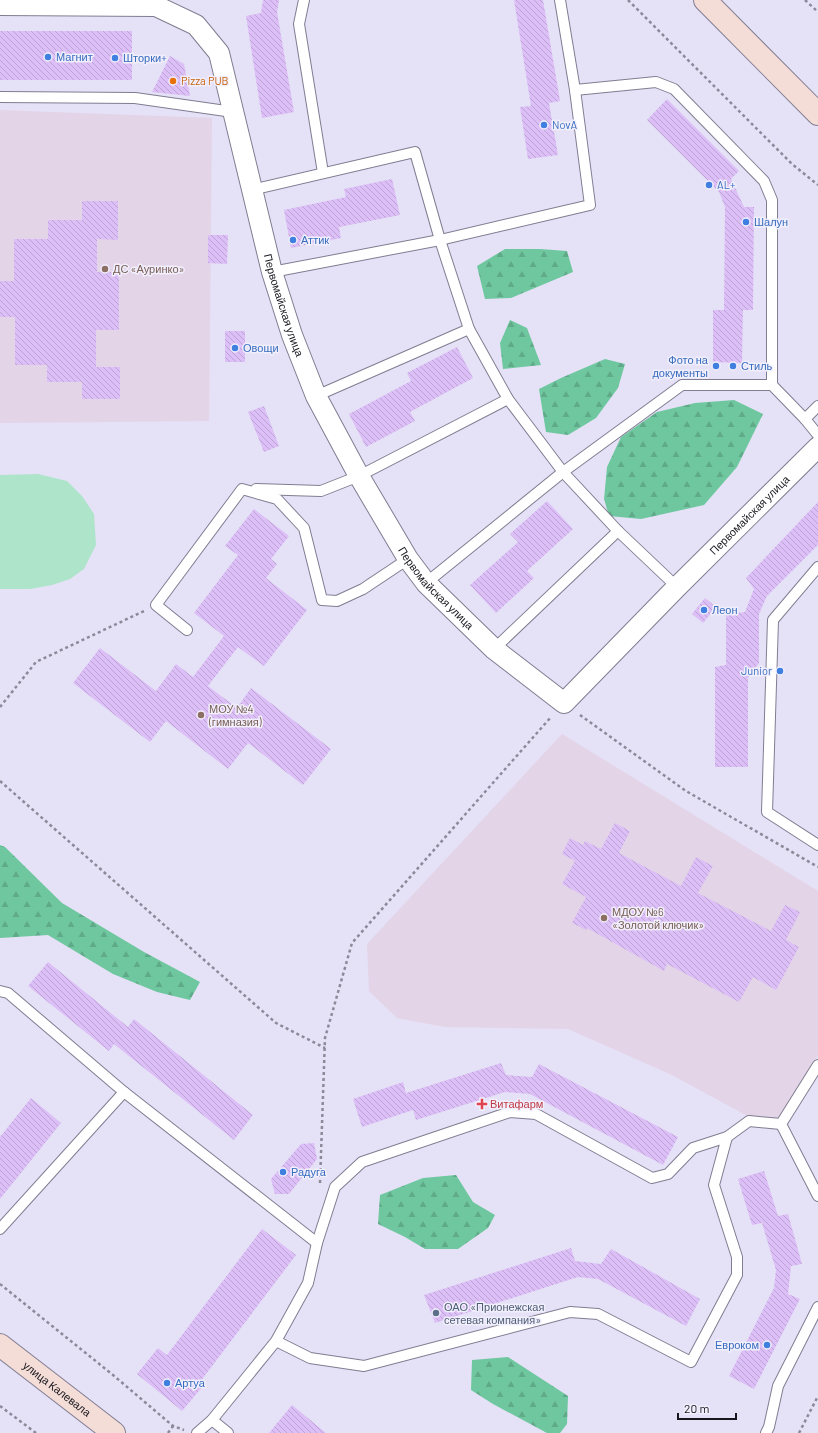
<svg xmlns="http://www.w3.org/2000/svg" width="818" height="1433" font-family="Barlow,sans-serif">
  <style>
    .education { fill: #e3d4e7 }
    .green { fill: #aee5ca }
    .forest { fill: url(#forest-firs) }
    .building { fill: url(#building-back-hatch) }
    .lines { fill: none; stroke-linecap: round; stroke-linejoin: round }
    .service-casing { stroke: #817d91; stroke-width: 12 }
    .minor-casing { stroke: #817d91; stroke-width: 22 }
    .secondary-casing { stroke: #817d91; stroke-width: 24 }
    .path { stroke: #8c8999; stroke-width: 2.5; stroke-dasharray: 3 3; stroke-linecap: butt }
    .service { stroke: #fff; stroke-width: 10 }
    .minor { stroke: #fff; stroke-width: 20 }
    .secondary { stroke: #f4dcd7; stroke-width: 22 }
    .shop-dot { fill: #3f7fe0; stroke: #f2effd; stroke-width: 1.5 }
    .food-dot { fill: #e8710a; stroke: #f2effd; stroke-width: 1.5 }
    .education-dot { fill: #8d6e63; stroke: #f2effd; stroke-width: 1.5 }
    .health-dot { fill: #e0444e; stroke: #f2effd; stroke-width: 1.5 }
    .service-dot { fill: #5c6f8a; stroke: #f2effd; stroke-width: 1.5 }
    .labels { text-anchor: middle; stroke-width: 3; stroke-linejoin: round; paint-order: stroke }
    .shop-label { font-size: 11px; fill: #366cbe; stroke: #f2effd; text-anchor: start }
    .food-label { font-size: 11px; fill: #c56008; stroke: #f2effd; text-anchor: start }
    .education-label { font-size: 11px; fill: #785e54; stroke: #f2effd; text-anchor: start }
    .street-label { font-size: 11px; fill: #17161d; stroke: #f2effd }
    .health-label { font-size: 11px; fill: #be3a42; stroke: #f2effd; text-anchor: start }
    .service-label { font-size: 11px; fill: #4e5e75; stroke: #f2effd; text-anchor: start }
  </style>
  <defs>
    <pattern id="forest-firs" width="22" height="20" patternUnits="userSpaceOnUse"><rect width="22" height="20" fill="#6fc79f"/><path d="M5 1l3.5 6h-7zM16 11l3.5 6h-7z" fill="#5faa88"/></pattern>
    <pattern id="building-back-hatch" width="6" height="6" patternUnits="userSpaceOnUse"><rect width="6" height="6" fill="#ddbff7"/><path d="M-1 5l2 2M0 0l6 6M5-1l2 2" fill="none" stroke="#bda3d3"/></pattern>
  </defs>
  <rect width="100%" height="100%" fill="#e5e1f7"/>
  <g class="education">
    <path d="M0,110L212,118L209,421L0,423Z"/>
    <path d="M562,734L818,891V1055L773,1130L672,1075L568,1029L445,1027L397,1018L369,991L367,944Z"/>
  </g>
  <path class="green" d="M38,474L67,481L82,496L94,514L96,545L84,569L70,579L52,585L30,589H0V475Z"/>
  <g class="forest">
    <path d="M505,249H540L567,251L573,272L511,298L485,299L477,266Z"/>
    <path d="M510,320L527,328L541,365L503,369L500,343Z"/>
    <path d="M605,359L625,364L618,388L596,418L568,435L546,432L539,389L561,378Z"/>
    <path d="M734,400L763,414L737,467L704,505L641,519L609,516L604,499L607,467L621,437L657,412L695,403Z"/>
    <path d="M0,845L5,847L62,903L144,952L200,982L190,1000L157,992L113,974L48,935L0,938Z"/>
    <path d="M456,1175L473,1202L495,1215L488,1228L458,1249H425L405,1237L378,1224L380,1195L423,1178Z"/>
    <path d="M508,1357L568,1396L567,1424L560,1433H547L493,1404L471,1390L472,1360Z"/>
  </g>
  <g class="building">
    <path d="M263,0H279L277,12L294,112L262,118L246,16L261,13Z"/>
    <path d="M514,0H543L560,101L549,103L558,155L528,159L520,107L531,106Z"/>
    <rect x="0" y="31" width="132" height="49"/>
    <path d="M170,56L184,64L190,96L152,92Z"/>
    <path d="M667,99L739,171L731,179L744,207H754L753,310H743L742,363L713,362V310H724L725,207L719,192L647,120Z"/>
    <path d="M392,179L400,215L339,227L341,238L291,248L284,210L346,197L344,189Z"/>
    <path d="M82,201H118V240L97,239V272H119V330H96V367H120V399H82V382H47V365H15V317H0V281H14V239H48V220H82Z"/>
    <path d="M208,235H228L227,264L208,263Z"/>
    <rect x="225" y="331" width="20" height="31"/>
    <path d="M457,347L473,378L410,412L415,421L366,447L349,414L411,381L407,373Z"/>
    <path d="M264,406L279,446L264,452L248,412Z"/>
    <path d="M547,501L573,529L527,571L534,578L496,613L470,585L518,542L510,534Z"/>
    <path d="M818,502V545L767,596L759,614V663L748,678V767H715V667L726,665V614L745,612L754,589L746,578Z"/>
    <path d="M254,509L289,536L271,559L277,564L266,578L307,610L264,666L238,647L208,686L237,708L251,688L331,749L303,785L248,743L228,769L166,721L150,742L73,683L100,648L156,691L176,664L193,677L224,636L194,613L238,555L225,546Z"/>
    <path d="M705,598L716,607L703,623L692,614Z"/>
    <path d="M615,823L630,831L619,853L681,886L696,857L713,866L698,893L771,931L785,905L800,912L786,940L799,947L776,990L753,977L739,1002L667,964L664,971L587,928L586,930L572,923L586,897L562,884L575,861L562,854L570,838L583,845L585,841L601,849Z"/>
    <path d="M48,962L128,1027L134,1019L253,1115L234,1140L114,1044L109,1051L28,986Z"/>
    <path d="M501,1063L506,1075L532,1077L539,1064L678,1137L663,1165L530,1094L505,1092L416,1120L413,1110L362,1127L353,1099L403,1082L406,1093Z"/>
    <path d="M31,1098L61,1123L0,1199V1137Z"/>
    <path d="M314,1143L317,1159L289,1194H275L271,1179L301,1144Z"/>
    <path d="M764,1171L778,1216L788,1214L802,1264L791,1266L788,1294L800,1299L754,1389L729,1376L774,1288L776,1270L762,1223L752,1225L738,1179Z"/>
    <path d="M262,1229L296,1255L200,1382L204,1385L182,1411L137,1374L158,1348L167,1355Z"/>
    <path d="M571,1248L575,1261L601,1264L611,1249L700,1299L686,1326L598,1279L578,1277L435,1323L424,1295Z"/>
    <path d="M292,1405L326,1433H269Z"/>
  </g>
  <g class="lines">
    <defs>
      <g id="service">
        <path d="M304,0L299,24L323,173"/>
        <path d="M575,90L656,82L674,89L764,181L772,200V385L805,419"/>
        <path d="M0,97L135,98L233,112"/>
        <path d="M251,190L415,152L440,240L469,329L508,399L563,472L618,531L677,587"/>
        <path d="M272,272L440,240L590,205L575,90L560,0"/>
        <path d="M316,396L469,329"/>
        <path d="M818,406L805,419L818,435"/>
        <path d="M256,489L321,491L359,476L508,399"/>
        <path d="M818,567L773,620L767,812L818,845"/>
        <path d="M426,583L563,472L682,385H772"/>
        <path d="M187,630L156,605L242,489L277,499L304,528L322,600L337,601L363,589L408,559"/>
        <path d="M494,649L618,531"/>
        <path d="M0,991L8,993L124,1092L317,1243"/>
        <path d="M818,1065L781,1124L818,1196"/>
        <path d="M727,1137L749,1121L781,1124"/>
        <path d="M0,1229L124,1092"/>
        <path d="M212,1420L228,1433"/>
        <path d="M197,1433L212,1420L276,1341L308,1283L317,1243L335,1187L362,1162L510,1112L536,1114L652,1178L668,1174L693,1148L727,1137L714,1185L737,1257V1275L691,1362L598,1314L570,1312L364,1366L310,1358L276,1341"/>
        <path d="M766,1433L769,1427L778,1386L818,1307"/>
      </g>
      <g id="minor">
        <path id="s1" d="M0,5L156,6L196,25L219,53L272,272L292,335L316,396L359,476L408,559L426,583L494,649L564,703L677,587L818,447"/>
      </g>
      <g id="secondary">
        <path d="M705,0L818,114"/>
        <path id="s2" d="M0,1345L114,1433"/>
      </g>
    </defs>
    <use href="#service" class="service-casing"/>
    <use href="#minor" class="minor-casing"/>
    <use href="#secondary" class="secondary-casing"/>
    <g class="path">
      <path d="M628,0L792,164L818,185"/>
      <path d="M805,0L818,12"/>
      <path d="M0,707L36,662L144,611"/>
      <path d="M580,715L686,791L818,867"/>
      <path d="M0,781L276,1023L325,1048"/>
      <path d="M320,1183L325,1038L352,943L551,717"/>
      <path d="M0,1284L113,1375L173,1426L184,1430"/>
      <path d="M0,1406L36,1433"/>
      <path d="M168,1433L173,1426"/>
      <path d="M799,1433L818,1396"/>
    </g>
    <use href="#service" class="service"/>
    <use href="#minor" class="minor"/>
    <use href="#secondary" class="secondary"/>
  </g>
  <g class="shop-dot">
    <circle cx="48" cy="57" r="4"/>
    <circle cx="115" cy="58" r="4"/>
    <circle cx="544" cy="125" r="4"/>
    <circle cx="709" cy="185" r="4"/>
    <circle cx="746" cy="222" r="4"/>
    <circle cx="293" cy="240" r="4"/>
    <circle cx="235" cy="348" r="4"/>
    <circle cx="716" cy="366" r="4"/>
    <circle cx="733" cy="366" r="4"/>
    <circle cx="704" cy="610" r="4"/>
    <circle cx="780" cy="671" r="4"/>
    <circle cx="283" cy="1172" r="4"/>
    <circle cx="767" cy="1345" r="4"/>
    <circle cx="167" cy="1383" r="4"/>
  </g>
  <circle class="food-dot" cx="173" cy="81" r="4"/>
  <g class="education-dot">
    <circle cx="105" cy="269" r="4"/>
    <circle cx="201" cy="715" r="4"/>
    <circle cx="604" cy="918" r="4"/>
  </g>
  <path class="health-dot" d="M480 1098h4v4h4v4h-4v4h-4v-4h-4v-4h4z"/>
  <circle class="service-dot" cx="436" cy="1313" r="4"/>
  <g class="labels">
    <g class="shop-label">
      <text x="56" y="61">Магнит</text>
      <text x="123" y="62">Шторки+</text>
      <text x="552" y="129">NovA</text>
      <text x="717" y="189">AL+</text>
      <text x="754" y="226">Шалун</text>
      <text x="301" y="244">Аттик</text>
      <text x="243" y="352">Овощи</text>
      <text x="708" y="364" text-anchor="end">Фото на<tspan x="708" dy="13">документы</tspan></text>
      <text x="741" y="370">Стиль</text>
      <text x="712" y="614">Леон</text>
      <text x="772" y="675" text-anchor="end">Junior</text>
      <text x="291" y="1176">Радуга</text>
      <text x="759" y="1349" text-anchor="end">Евроком</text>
      <text x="175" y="1387">Артуа</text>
    </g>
    <g class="food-label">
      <text x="181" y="85">Pizza PUB</text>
    </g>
    <g class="education-label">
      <text x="113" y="273">ДС «Ауринко»</text>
      <text x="209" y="713">МОУ №4<tspan x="209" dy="13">(гимназия)</tspan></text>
      <text x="612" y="916">МДОУ №6<tspan x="612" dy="13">«Золотой ключик»</tspan></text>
    </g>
    <g class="street-label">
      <text dy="4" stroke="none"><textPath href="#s1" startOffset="497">Первомайская улица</textPath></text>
      <text dy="4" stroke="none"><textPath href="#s1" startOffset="1258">Первомайская улица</textPath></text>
      <text dy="4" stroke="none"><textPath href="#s1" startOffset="821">Первомайская улица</textPath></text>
      <text dy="4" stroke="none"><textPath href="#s2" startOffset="72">улица Калевала</textPath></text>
    </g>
    <g class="health-label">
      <text x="490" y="1108">Витафарм</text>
    </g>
    <g class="service-label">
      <text x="444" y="1311">ОАО «Прионежская<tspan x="444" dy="13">сетевая компания»</tspan></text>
    </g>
  </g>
  <path d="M678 1413v6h58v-6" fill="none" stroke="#17161d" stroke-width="2"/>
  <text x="684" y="1413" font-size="12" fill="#17161d" stroke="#f2effd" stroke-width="3" paint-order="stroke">20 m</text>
</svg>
